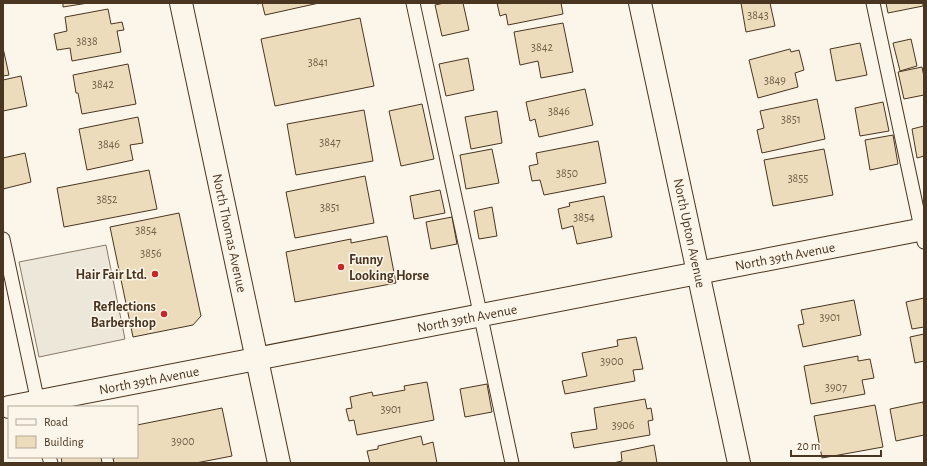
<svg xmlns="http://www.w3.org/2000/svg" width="927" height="466" font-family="'Alegreya Sans',sans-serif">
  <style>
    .parking { fill: #ede7d9; stroke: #887966 }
    .building { fill: #ecdcbc; stroke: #4a3520 }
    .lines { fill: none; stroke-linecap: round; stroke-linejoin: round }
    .service-casing { stroke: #4a3520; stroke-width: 15 }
    .minor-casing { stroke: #4a3520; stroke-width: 24 }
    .service { stroke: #fbf6e9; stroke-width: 13 }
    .minor { stroke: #fbf6e9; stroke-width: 22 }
    .poi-dot { fill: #c62828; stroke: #fbf6e9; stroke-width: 1.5 }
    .labels { text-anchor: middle; stroke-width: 3; stroke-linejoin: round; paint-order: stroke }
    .number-label { font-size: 12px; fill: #725f47 }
    .street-label { font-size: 14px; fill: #4a3520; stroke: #fbf6e9 }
    .poi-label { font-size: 14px; font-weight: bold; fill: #4a3520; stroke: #fbf6e9; text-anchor: end }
  </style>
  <rect width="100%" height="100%" fill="#fbf6e9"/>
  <path class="parking" d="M106,245L125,339L39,357L19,262Z"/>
  <g class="building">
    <path d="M63,3H88L63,7Z"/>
    <path d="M257,3H319L265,15L262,3L257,4Z"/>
    <path d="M444,3H463L469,30L442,36L435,5Z"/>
    <path d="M497,3H561L563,14L508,25L506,14L500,16Z"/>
    <path d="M741,3H770L775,26L746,32Z"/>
    <path d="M886,3H923V6L888,13Z"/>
    <path d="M108,9L111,24L122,22L124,30L117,31L121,52L72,61L70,48L57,50L54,34L67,31L65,17Z"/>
    <path d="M360,18L374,86L275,106L261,39Z"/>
    <path d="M563,23L573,72L541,78L538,61L520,65L514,32Z"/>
    <path d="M911,39L917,66L900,71L893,43Z"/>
    <path d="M860,43L867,75L836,81L830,49Z"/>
    <path d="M3,48L9,75L3,76Z"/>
    <path d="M790,49L791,52L799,50L804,70L795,73L798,87L758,98L749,60Z"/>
    <path d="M468,58L474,90L446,96L439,64Z"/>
    <path d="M128,64L136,104L82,114L78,93H76L73,75Z"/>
    <path d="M922,67L924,77V95L904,99L898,72Z"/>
    <path d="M21,76L27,106L3,111V80Z"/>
    <path d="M585,89L593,125L539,137L535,119L530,121L526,102Z"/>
    <path d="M817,99L825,139L762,153L757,130L764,128L760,111Z"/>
    <path d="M883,102L889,131L860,136L855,108Z"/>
    <path d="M422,104L434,159L401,166L389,111Z"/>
    <path d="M364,110L373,161L296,175L287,124Z"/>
    <path d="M497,111L502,143L471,149L465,117Z"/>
    <path d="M138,117L143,143L130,145L133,160L87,170L79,129Z"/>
    <path d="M924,126V156L917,158L912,129Z"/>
    <path d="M893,135L898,164L870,170L865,140Z"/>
    <path d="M598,141L606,183L544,195L540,180L532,181L529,166L538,164L536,153Z"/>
    <path d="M492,149L499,183L466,189L460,155Z"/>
    <path d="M824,149L833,195L773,206L764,160Z"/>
    <path d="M25,153L31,182L3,189V158Z"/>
    <path d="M149,170L157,209L64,227L57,188Z"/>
    <path d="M365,176L374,223L295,238L286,192Z"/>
    <path d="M440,190L445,213L414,219L410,196Z"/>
    <path d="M604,196L612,237L577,244L573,226L562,229L558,209L570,206L569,203Z"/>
    <path d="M492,207L497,236L479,239L474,211Z"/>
    <path d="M179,213L201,316L193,325L133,337L110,227Z"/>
    <path d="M452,217L457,244L431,249L426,222Z"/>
    <path d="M387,236L396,283L295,302L286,252L351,239V243Z"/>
    <path d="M924,298V327L912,329L906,302Z"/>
    <path d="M854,300L861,335L803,347L798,325L804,324L801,310Z"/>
    <path d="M924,334V361L915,363L910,337Z"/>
    <path d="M636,337L643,369L633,370L635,381L565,394L562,381L587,376L582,353L618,346L617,340Z"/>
    <path d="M858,356V361L870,359L874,378L862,380L865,394L811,404L804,366Z"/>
    <path d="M427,382L434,420L357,435L354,420L349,421L346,409L352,408L350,397L372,392L373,396L405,390L404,386Z"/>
    <path d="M487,384L492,412L465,417L460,389Z"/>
    <path d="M645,399L647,409L651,408L653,420L648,421L650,435L574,448L571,433L597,429L594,408Z"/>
    <path d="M923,402L924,409V435L896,441L890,409Z"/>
    <path d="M875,405L883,447L822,458L814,416Z"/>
    <path d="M222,408L232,456L196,463H114L113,458L119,457H137V425Z"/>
    <path d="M421,436L423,445L433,442L437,463H370L367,451L378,449V446Z"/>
    <path d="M654,445L657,463H613L622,461L621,452Z"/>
    <path d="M61,457H101L102,463H62Z"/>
  </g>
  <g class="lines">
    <defs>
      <g id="service">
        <path d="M413,3L476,294L512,463"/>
        <path d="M873,3L924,242"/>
        <path d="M3,239L39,407"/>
        <path d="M49,457L51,463"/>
      </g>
      <g id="minor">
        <path d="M181,3L279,463"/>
        <path d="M640,3L739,463"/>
        <path d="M9,407L924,229"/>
      </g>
    </defs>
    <use href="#service" class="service-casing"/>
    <use href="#minor" class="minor-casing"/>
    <use href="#service" class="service"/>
    <use href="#minor" class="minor"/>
  </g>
  <g class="poi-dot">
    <circle cx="341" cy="267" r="4"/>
    <circle cx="155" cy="274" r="4"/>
    <circle cx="164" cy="314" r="4"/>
  </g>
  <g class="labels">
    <g class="number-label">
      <text x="758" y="19">3843</text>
      <text x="87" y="45">3838</text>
      <text x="542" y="51">3842</text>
      <text x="318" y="66">3841</text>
      <text x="775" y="84">3849</text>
      <text x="103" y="88">3842</text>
      <text x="559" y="115">3846</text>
      <text x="791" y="123">3851</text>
      <text x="330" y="146">3847</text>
      <text x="109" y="148">3846</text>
      <text x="567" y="177">3850</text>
      <text x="798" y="182">3855</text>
      <text x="107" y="203">3852</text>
      <text x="330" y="211">3851</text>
      <text x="584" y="221">3854</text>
      <text x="146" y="234">3854</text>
      <text x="151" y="257">3856</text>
      <text x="830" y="321">3901</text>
      <text x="612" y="365">3900</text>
      <text x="836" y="391">3907</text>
      <text x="391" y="413">3901</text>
      <text x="623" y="429">3906</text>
      <text x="183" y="445">3900</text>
    </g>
    <g class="street-label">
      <text transform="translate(230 233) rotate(78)" y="5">North Thomas Avenue</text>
      <text transform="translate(690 233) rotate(78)" y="5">North Upton Avenue</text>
      <text transform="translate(785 256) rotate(-11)" y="5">North 39th Avenue</text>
      <text transform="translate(467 318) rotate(-11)" y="5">North 39th Avenue</text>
      <text transform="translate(149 380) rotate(-11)" y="5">North 39th Avenue</text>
    </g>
    <g class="poi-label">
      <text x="349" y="264" text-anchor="start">Funny<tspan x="349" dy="16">Looking Horse</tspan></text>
      <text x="147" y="279">Hair Fair Ltd.</text>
      <text x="156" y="311">Reflections<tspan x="156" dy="16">Barbershop</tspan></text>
    </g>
  </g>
  <rect width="927" height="466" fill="none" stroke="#4a3520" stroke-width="8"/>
  <rect x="8" y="406" width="130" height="52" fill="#fbf6e9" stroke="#b4a999"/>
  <rect x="16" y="419" width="20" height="6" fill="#fbf6e9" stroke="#b4a999"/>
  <text x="44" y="426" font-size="12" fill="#4a3520">Road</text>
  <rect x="16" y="436" width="20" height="12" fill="#ecdcbc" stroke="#b4a999"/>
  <text x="44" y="446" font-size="12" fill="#4a3520">Building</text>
  <path d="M791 450v6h90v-6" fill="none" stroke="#4a3520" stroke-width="2"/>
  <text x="797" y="450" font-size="12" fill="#4a3520" stroke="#fbf6e9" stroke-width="3" paint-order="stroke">20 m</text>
</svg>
